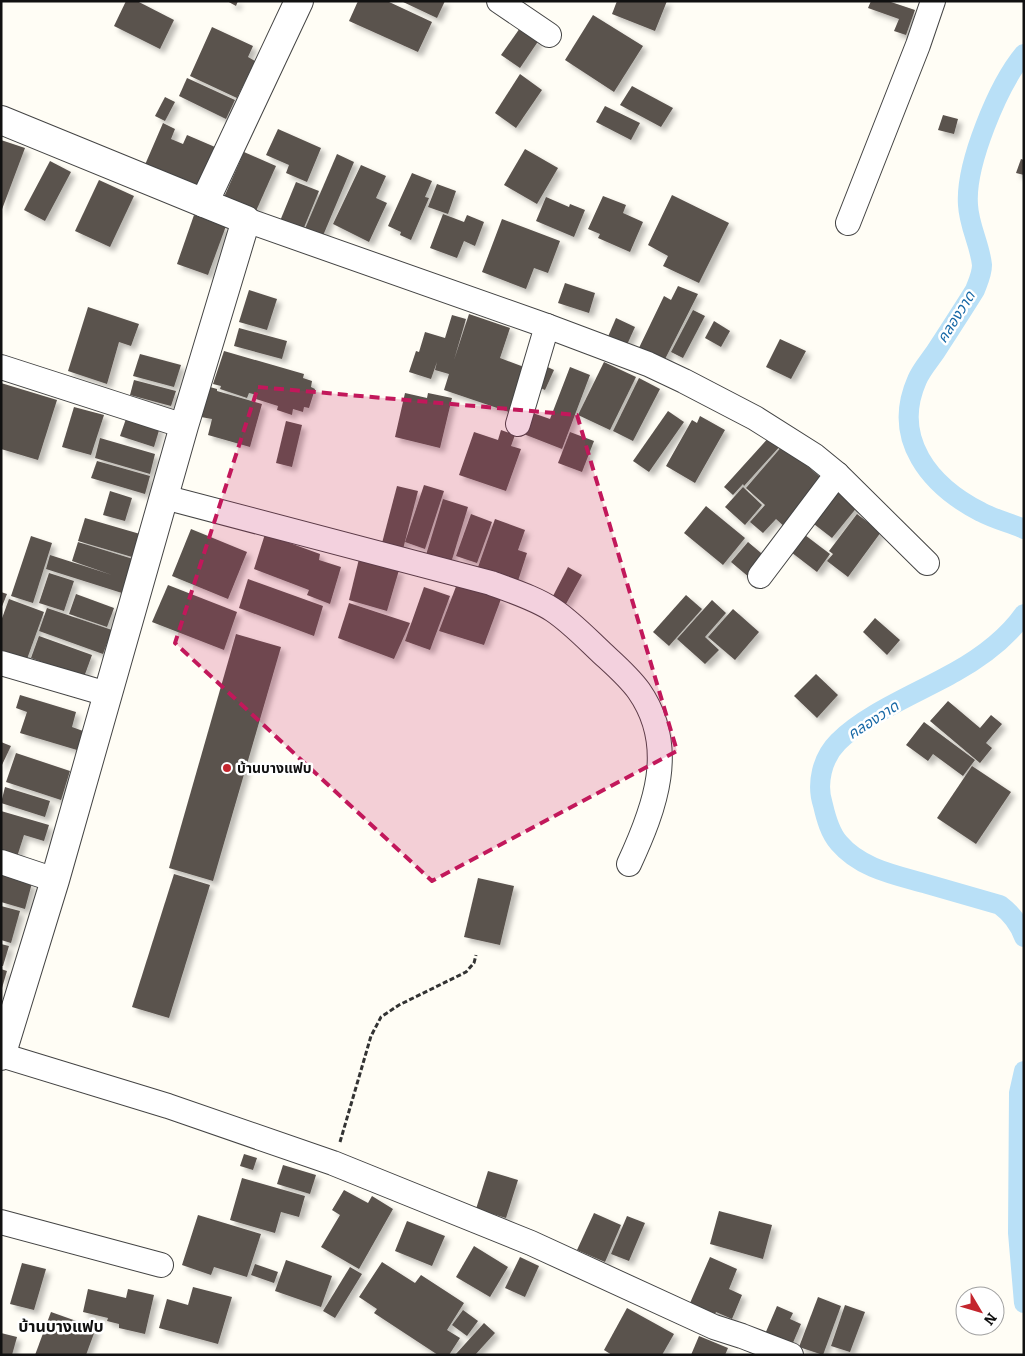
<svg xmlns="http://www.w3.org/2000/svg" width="1025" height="1356" font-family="Bitter,'Noto Sans Thai',serif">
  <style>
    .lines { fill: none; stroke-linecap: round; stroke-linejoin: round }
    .canal { stroke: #b9e0f7; stroke-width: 20 }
    .building { fill: #5a524d; filter: url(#shadow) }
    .minor-casing { stroke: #444; stroke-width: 26 }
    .tertiary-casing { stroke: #444; stroke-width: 30 }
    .path { stroke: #333; stroke-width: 3; stroke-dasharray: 5 2.5; stroke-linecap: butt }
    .minor { stroke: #fff; stroke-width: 24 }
    .tertiary { stroke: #fff; stroke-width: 28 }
    .marked { fill: #c2185b; fill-opacity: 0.2; stroke: #c2185b; stroke-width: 4; stroke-dasharray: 10 6; stroke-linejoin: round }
    .poi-dot { fill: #c4262e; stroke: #fff; stroke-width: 2 }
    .labels { text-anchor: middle; stroke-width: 5; stroke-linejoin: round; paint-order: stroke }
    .poi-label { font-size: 14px; font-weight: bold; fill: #111; stroke: #fff; text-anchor: start }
    .water-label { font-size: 15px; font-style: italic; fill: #1768a6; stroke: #fff }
    .quarter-label { font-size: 16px; font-weight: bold; fill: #111; stroke: #fff }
  </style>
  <defs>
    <filter id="shadow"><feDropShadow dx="4.5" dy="4.5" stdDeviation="2.5" flood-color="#0004"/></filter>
  </defs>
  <rect width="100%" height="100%" fill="#fffdf5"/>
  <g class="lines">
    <g class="canal">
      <path d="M1024,54C998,85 965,165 968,205C969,226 980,245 982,265C982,274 978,282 975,290C962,311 949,331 936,351C930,360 921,370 917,380C891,439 930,486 981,512C994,519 1010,523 1024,529"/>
      <path d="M1024,614C1007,638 980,658 955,672C918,693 867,713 838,742C822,758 816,784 823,805C826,818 830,833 839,843C861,869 896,875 927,884C952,891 976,898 1000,905C1012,914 1019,923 1024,937"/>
      <path d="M1024,1071L1019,1093L1018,1233L1024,1303"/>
    </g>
  </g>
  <g class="building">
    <path d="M126,1H137L174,20L160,49L114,26Z"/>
    <path d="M227,1H238L236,6Z"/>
    <path d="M358,1H387L432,22L418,52L349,21Z"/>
    <path d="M401,1H445L437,18Z"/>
    <path d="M617,1H667L655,31L612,14Z"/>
    <path d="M871,1H888L915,10L906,35L894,31L899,19L868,8Z"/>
    <path d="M593,15L643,46L614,92L565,60Z"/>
    <path d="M212,27L253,46L248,57L255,61L237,98L190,76Z"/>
    <path d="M520,28L539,40L520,68L501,55Z"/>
    <path d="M520,74L542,90L516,128L495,113Z"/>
    <path d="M187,78L235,100L226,119L179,96Z"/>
    <path d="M632,86L673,108L661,127L620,105Z"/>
    <path d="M165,97L175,102L165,121L155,116Z"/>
    <path d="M605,106L640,123L631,140L596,122Z"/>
    <path d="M943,115L958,119L954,134L938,130Z"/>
    <path d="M163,123L175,129L171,139L183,144L187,135L215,147L196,189L144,167Z"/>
    <path d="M278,129L321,148L307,182L286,173L289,165L266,155Z"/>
    <path d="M1,140L25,148L1,212Z"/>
    <path d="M525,149L558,168L537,204L504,185Z"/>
    <path d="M244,152L276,166L256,211L224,197Z"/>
    <path d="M337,154L354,162L322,238L304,231Z"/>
    <path d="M1021,159L1024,160V175L1016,173Z"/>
    <path d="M50,161L71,172L45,221L24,210Z"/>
    <path d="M361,165L386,176L376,198L387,203L369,242L333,224Z"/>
    <path d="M412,173L432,181L425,197L429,198L411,240L400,235L401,232L388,226Z"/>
    <path d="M99,180L134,196L110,247L75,231Z"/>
    <path d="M296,182L319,191L303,230L280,221Z"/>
    <path d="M437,184L456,191L448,214L428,207Z"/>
    <path d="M672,195L729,223L699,283L663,266L668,256L648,245Z"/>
    <path d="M603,196L626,205L623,213L643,222L630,252L598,238L600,234L588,229Z"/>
    <path d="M546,197L569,207L570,204L585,210L574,237L536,221Z"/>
    <path d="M443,214L464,222L467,215L484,222L475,246L464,241L457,258L430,248Z"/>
    <path d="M194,215L226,226L208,275L177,264Z"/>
    <path d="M502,219L560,241L548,273L534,268L526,289L482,272Z"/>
    <path d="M565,283L595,293L589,313L558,303Z"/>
    <path d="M678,286L698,294L663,363L637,352L664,296L671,300Z"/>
    <path d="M249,290L277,299L267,330L239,322Z"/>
    <path d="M88,307L139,324L131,346L119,342L107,384L68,371Z"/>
    <path d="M693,310L705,316L683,358L671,352Z"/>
    <path d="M469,314L510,328L500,358L524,367L509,412L444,390L449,374L435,370L437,362L431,379L409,372L416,351L419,352L425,332L445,338L452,315L466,319L454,360Z"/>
    <path d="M616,318L635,327L626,347L607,339Z"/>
    <path d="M714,321L730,331L721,347L705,338Z"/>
    <path d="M239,328L287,341L282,359L234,346Z"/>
    <path d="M780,339L806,351L791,379L766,367Z"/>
    <path d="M224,351L304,374L303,378L312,381L311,387L315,389L309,408L304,407L303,412L293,409L292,415L277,410L278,406L256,399L257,395L249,393L247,398L220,389L221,386L213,384Z"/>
    <path d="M140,354L181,365L174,387L133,376Z"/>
    <path d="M604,362L636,377L610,430L578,415Z"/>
    <path d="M543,365L554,370L545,390L534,385Z"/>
    <path d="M570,367L590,375L562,449L521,433L530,412L550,419Z"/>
    <path d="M639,378L660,389L633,441L613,431Z"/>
    <path d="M134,380L176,391L171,406L130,395Z"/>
    <path d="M1,383L57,400L38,460L1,449Z"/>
    <path d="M210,387L217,389V391L262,404L250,447L208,435L212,419L201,417Z"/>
    <path d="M405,393L427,398L428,393L452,398L440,448L395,437Z"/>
    <path d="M74,407L104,415L91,455L62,447Z"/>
    <path d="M668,411L684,422L649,472L633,461Z"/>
    <path d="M127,416L160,427L154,447L120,436Z"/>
    <path d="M700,416L725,430L695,483L666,466L692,420L697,423Z"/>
    <path d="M286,421L302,425L292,467L276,463Z"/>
    <path d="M501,430L515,435L511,446L521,449L506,491L459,475L474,432L498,440Z"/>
    <path d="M570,432L594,441L582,472L558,463Z"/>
    <path d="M771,435L782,444L744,486L743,484L733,495L724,487Z"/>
    <path d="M100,438L155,454L150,474L95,458Z"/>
    <path d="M783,445L827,483L787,529L776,519L763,533L750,522L765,505L746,488Z"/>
    <path d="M97,461L150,476L145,494L91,478Z"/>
    <path d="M424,485L444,491L425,549L405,542Z"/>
    <path d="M397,486L418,491L402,553L381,547Z"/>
    <path d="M743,487L762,505L745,525L725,507Z"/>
    <path d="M837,489L858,506L832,538L810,521Z"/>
    <path d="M110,491L132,498L125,521L103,515Z"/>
    <path d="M443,499L468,507L451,563L426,555Z"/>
    <path d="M706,506L745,538L723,565L684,533Z"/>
    <path d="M471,514L492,522L477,563L456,556Z"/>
    <path d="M857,514L881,532L848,577L827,561L833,554L829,551Z"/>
    <path d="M85,518L140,534L132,557L78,541Z"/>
    <path d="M495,519L525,530L518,550L527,553L517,584L477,570Z"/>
    <path d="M191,529L247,552L228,599L172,576Z"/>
    <path d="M801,532L830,554L817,572L787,549Z"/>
    <path d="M265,534L320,554L319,560L341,567L330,604L307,595L309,590L254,569Z"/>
    <path d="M31,536L52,543L33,603L11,596Z"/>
    <path d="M78,542L133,559L122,593L46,569L50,555L112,575L72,561Z"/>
    <path d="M748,542L767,558L750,578L731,562Z"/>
    <path d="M359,559L399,570L387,611L349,600Z"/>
    <path d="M568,567L582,575L566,604L553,596Z"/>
    <path d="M49,573L74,581L64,611L39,603Z"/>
    <path d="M248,579L323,606L314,636L239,608Z"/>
    <path d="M457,584L501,599L484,645L439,631Z"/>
    <path d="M168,585L237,612L224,650L152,622Z"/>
    <path d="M424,587L450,596L430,650L405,641Z"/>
    <path d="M1,592L7,594L1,609Z"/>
    <path d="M76,594L114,608L107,627L69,614Z"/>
    <path d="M686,595L702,609L669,646L653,632Z"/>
    <path d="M9,599L44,612L27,659L1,650V621Z"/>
    <path d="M712,600L726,613L705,637L719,650L705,664L677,639Z"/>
    <path d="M349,603L410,623L394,659L338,638Z"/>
    <path d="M47,608L112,630L103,654L39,631Z"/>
    <path d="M733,609L759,632L735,660L708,637Z"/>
    <path d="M875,618L900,640L887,655L863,632Z"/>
    <path d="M236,634L281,647L213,881L169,868Z"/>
    <path d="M39,636L92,655L84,677L31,658Z"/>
    <path d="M816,674L838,695L817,718L794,696Z"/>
    <path d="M20,695L76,712L72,727L83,731L77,750L20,733L27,712L16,708Z"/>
    <path d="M948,701L980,728L991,715L1002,724L986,743L992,748L980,763L930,721Z"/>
    <path d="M924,722L975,760L963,776L933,754L928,761L906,745Z"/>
    <path d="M1,742L11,746L1,767Z"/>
    <path d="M16,753L70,771L61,800L6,782Z"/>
    <path d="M972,766L1011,792L976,844L937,818Z"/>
    <path d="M5,787L50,801L45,817L1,803Z"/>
    <path d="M1,811L49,825L44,841L24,835L16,860L1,855Z"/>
    <path d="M1,874L32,883L25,909L1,902Z"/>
    <path d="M174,874L210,885L169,1018L132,1007Z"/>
    <path d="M478,878L514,886L500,945L464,937Z"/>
    <path d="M1,906L20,911L11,943L1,940Z"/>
    <path d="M1,944L9,946L3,966H1Z"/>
    <path d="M1,969L7,971L2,988H1Z"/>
    <path d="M244,1154L257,1158L253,1170L240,1166Z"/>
    <path d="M283,1165L316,1175L310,1194L277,1184Z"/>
    <path d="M488,1171L518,1180L506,1218L476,1209Z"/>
    <path d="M242,1178L305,1196L299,1217L281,1212L275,1233L230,1220Z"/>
    <path d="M344,1190L368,1203L372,1196L393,1209L359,1269L321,1247L340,1215L332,1210Z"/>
    <path d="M719,1211L772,1225L763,1259L710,1244Z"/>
    <path d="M594,1213L621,1225L605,1262L577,1250Z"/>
    <path d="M198,1215L261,1234L247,1277L214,1267L211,1275L182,1265Z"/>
    <path d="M627,1216L645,1223L629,1261L611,1254Z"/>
    <path d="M407,1221L445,1236L432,1266L395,1251Z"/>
    <path d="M474,1246L508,1267L490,1297L456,1277Z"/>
    <path d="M520,1257L539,1266L525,1297L505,1288Z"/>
    <path d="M710,1257L737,1269L729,1289L742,1295L732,1319L716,1312L712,1321L687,1310Z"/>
    <path d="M286,1260L332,1276L321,1307L275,1291Z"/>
    <path d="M382,1262L415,1283L421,1275L464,1303L447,1330L460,1338L449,1355H438L374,1313L377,1309L359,1297Z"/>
    <path d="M22,1263L46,1269L34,1310L10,1304Z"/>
    <path d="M255,1264L278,1272L274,1283L251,1275Z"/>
    <path d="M350,1267L362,1274L335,1318L323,1311Z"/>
    <path d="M193,1287L232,1297L218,1344L159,1328L167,1299L188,1305Z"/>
    <path d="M88,1289L126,1298L128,1289L154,1295L145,1334L119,1328V1324L107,1321L108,1318L83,1312Z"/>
    <path d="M818,1297L841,1306L823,1355L799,1347Z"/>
    <path d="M845,1305L865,1312L850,1352L831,1346Z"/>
    <path d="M777,1306L793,1313L790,1319L801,1324L792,1345L765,1334Z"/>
    <path d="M627,1308L674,1334L662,1355H612L604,1350Z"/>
    <path d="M463,1310L478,1321L467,1336L452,1325Z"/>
    <path d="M51,1312L96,1328L86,1355H35Z"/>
    <path d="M484,1323L495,1333L475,1355H455Z"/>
    <path d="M1,1333L17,1337L12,1355H1Z"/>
    <path d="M699,1336L728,1348L725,1355H691Z"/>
  </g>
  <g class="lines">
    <defs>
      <g id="minor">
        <path d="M499,1L549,35"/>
        <path d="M246,220L547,326L648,364L684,381L755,418L815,456L837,474L927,563"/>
        <path d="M848,223L918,45L933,1"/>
        <path d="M1,367L184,426"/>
        <path d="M518,424L547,326"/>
        <path d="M164,497L491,583C512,591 535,598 553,610C571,622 586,638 602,653C615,665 629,677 639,691C678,747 655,808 629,864"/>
        <path d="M760,576L837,474"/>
        <path d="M1,663L107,694"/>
        <path d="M1,862L55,880"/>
        <path d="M1,1055L168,1106L333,1163L531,1243L714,1327L742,1336L791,1355"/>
        <path d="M1,1222L161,1265"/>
      </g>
      <g id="tertiary">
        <path d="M1,120L204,203"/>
        <path d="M1,1056L55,880L184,426L246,220L204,203L299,1"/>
      </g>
    </defs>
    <use href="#minor" class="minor-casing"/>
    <use href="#tertiary" class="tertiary-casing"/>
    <path class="path" d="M340,1142L371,1036L381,1017L399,1005L466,972L474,963L476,955"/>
    <use href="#minor" class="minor"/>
    <use href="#tertiary" class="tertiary"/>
  </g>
  <path class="marked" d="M258,387L577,415L677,751L432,881L175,643Z"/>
  <circle class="poi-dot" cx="227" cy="768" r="5"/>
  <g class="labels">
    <g class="poi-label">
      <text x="237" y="773">บ้านบางแฟบ</text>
    </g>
    <g class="water-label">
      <text transform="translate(956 317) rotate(-58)" y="5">คลองวาด</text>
      <text transform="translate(873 720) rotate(-33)" y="5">คลองวาด</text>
    </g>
    <g class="quarter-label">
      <text x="61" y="1332">บ้านบางแฟบ</text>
    </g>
  </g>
  <rect width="1025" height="1356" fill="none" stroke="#111111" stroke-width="5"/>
  <g transform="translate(980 1311) rotate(128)"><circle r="24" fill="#ffffff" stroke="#a0a0a0"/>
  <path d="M0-4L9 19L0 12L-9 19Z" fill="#c4262e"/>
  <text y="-8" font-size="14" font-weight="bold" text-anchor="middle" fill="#111111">N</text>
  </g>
</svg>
